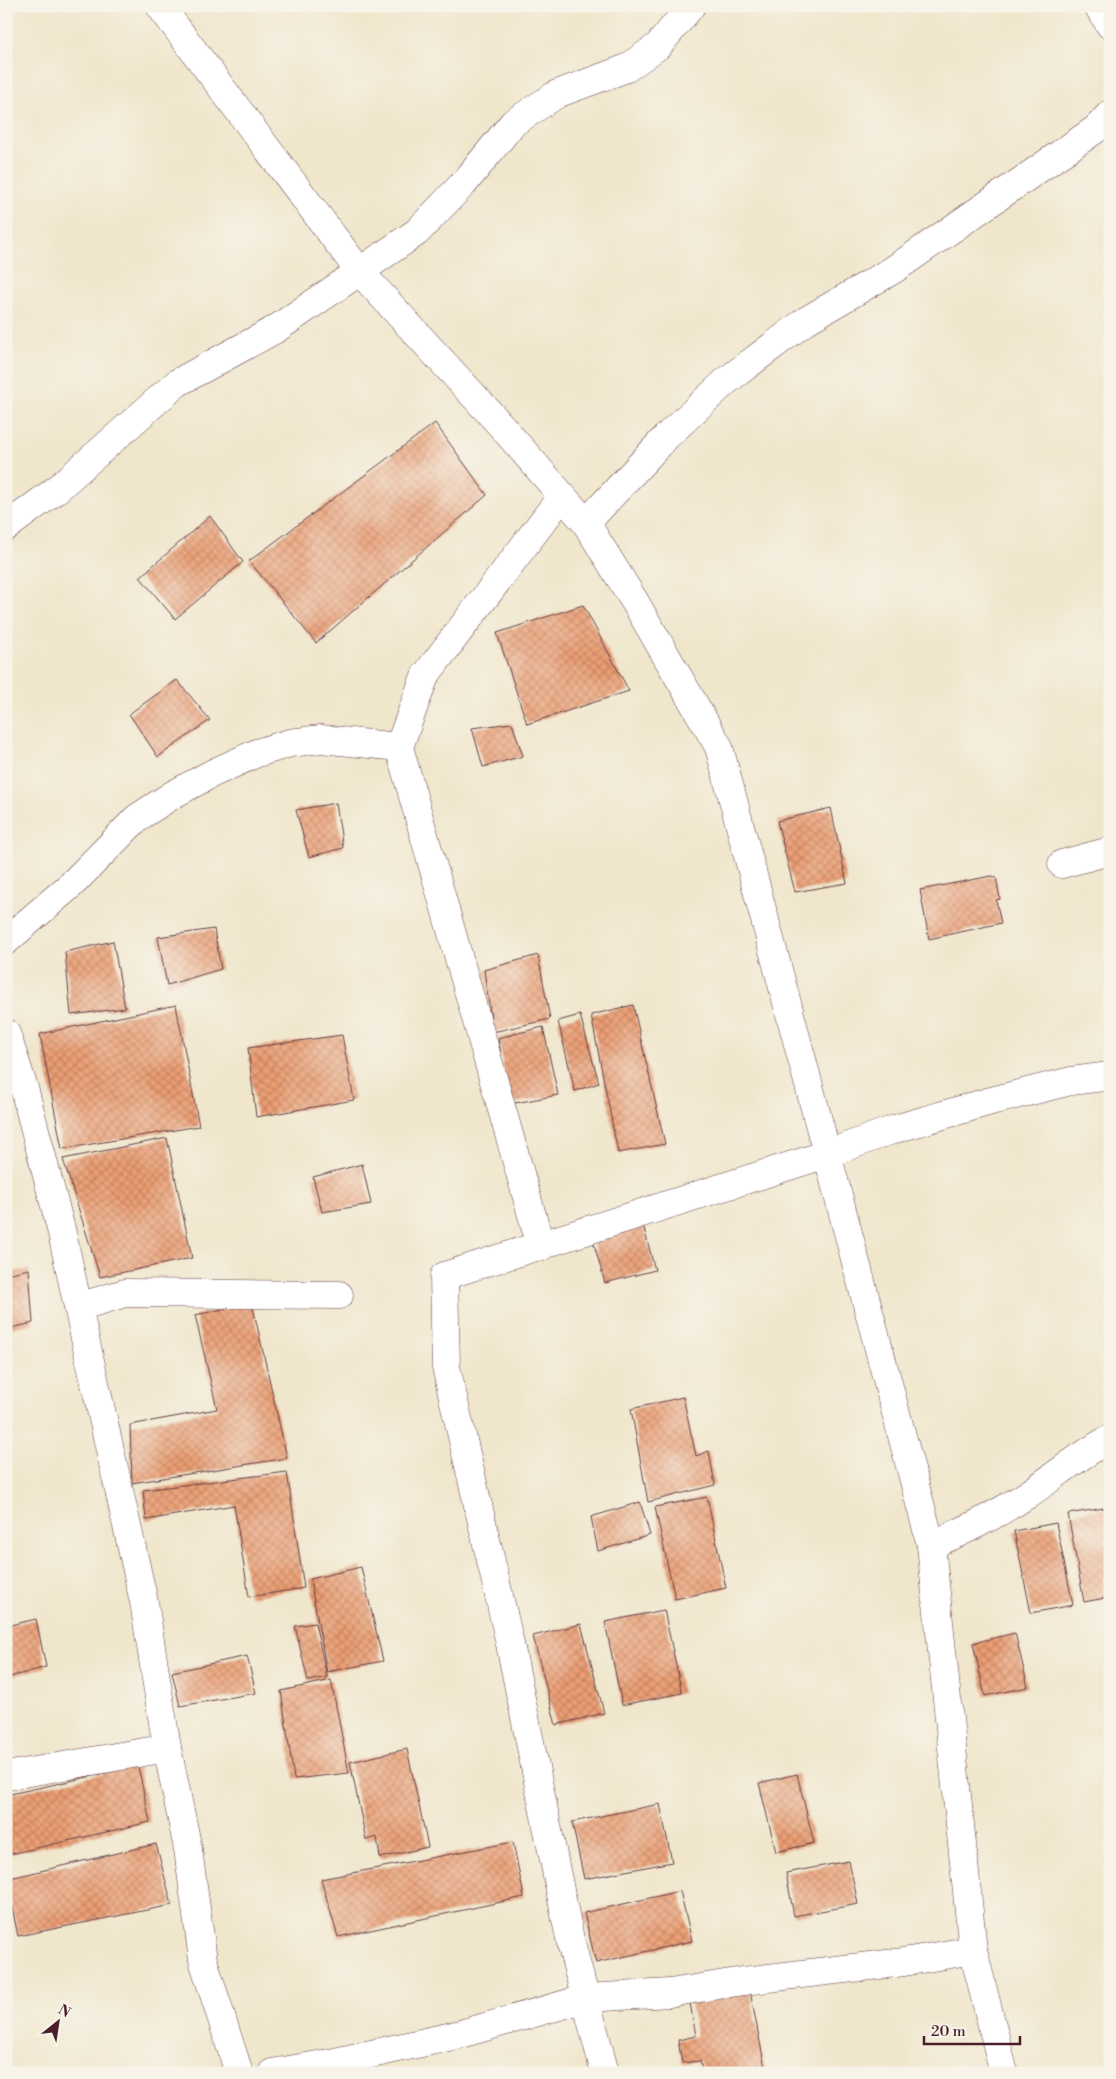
<svg xmlns="http://www.w3.org/2000/svg" width="1116" height="2079" font-family="'Libre Bodoni',serif">
  <style>
    .building { fill: url(#building-cross-hatch) }
    .lines { fill: none; stroke-linecap: round; stroke-linejoin: round }
    .minor-casing { stroke: #633d43; stroke-width: 29 }
    .minor { stroke: #fff; stroke-width: 28 }
  </style>
  <defs>
    <pattern id="building-cross-hatch" width="8" height="8" patternUnits="userSpaceOnUse" patternTransform="scale(1.25)"><rect width="8" height="8" fill="#ec9f74"/><path d="M0 0l8 8M0 8l8-8" fill="none" stroke="#c1815f"/></pattern>
  </defs>
  <rect width="100%" height="100%" fill="#f7f3e8"/>
  <filter id="ink" filterUnits="userSpaceOnUse"><feTurbulence type="fractalNoise" baseFrequency=".02" numOctaves="2"/><feDisplacementMap in="SourceGraphic" scale="10" xChannelSelector="R" yChannelSelector="G"/><feConvolveMatrix kernelMatrix="1 2 1 2 8 2 1 2 1" color-interpolation-filters="sRGB"/></filter>
  <filter id="wash" filterUnits="userSpaceOnUse"><feTurbulence type="fractalNoise" baseFrequency=".0096" numOctaves="4" result="noise"/><feDisplacementMap in="SourceGraphic" scale="20" xChannelSelector="R" yChannelSelector="G"/><feGaussianBlur stdDeviation="1.12" result="paint"/><feColorMatrix in="noise" values="0 0 0 0 0 0 0 0 0 0 0 0 0 0 0 0 0 1.4 0 .05"/><feComposite in="paint" operator="in"/></filter>
  <g filter="url(#wash)">
    <rect width="100%" height="100%" fill="#f0e6cc"/>
    <g id="blocks">
      <g class="building">
        <path d="M435,423L487,495L316,643L249,561Z"/>
        <path d="M210,516L243,562L175,619L140,577Z"/>
        <path d="M583,605L629,691L527,724L497,633Z"/>
        <path d="M177,680L210,720L158,757L129,714Z"/>
        <path d="M512,723L523,756L483,767L472,728Z"/>
        <path d="M336,803L343,848L309,857L296,810Z"/>
        <path d="M831,808L847,883L795,892L777,821Z"/>
        <path d="M991,876L996,877L1000,899L996,900L1001,923L929,939L920,890Z"/>
        <path d="M214,929L221,969L167,985L158,937Z"/>
        <path d="M113,941L125,1008L71,1015L65,952Z"/>
        <path d="M538,955L550,1019L493,1032L484,970Z"/>
        <path d="M176,1005L199,1126L62,1149L40,1034Z"/>
        <path d="M633,1005L665,1144L618,1153L591,1015Z"/>
        <path d="M580,1015L599,1083L575,1091L558,1021Z"/>
        <path d="M543,1027L558,1095L510,1104L498,1038Z"/>
        <path d="M342,1035L354,1100L256,1117L248,1048Z"/>
        <path d="M167,1138L192,1258L100,1277L63,1159Z"/>
        <path d="M362,1164L371,1204L322,1212L313,1177Z"/>
        <path d="M642,1221L655,1270L605,1283L592,1237Z"/>
        <path d="M29,1269L33,1323L6,1329V1274Z"/>
        <path d="M252,1303L287,1458L132,1483L130,1425L217,1409L195,1315Z"/>
        <path d="M683,1397L696,1456L709,1451L715,1485L648,1502L631,1409Z"/>
        <path d="M287,1472L304,1588L249,1597L234,1505L146,1520L143,1490Z"/>
        <path d="M707,1497L726,1588L675,1599L655,1507Z"/>
        <path d="M640,1502L650,1535L598,1551L591,1517Z"/>
        <path d="M1110,1507V1597L1084,1602L1068,1514Z"/>
        <path d="M1056,1523L1073,1605L1031,1613L1014,1531Z"/>
        <path d="M361,1567L383,1661L327,1672L310,1579Z"/>
        <path d="M664,1610L682,1693L622,1705L605,1622Z"/>
        <path d="M36,1619L46,1667L6,1678V1626Z"/>
        <path d="M315,1623L327,1677L308,1681L295,1626Z"/>
        <path d="M581,1624L604,1713L556,1725L533,1636Z"/>
        <path d="M1015,1633L1028,1687L985,1696L973,1643Z"/>
        <path d="M247,1656L256,1693L180,1706L172,1672Z"/>
        <path d="M331,1680L349,1773L294,1779L281,1691Z"/>
        <path d="M407,1749L428,1847L380,1858L377,1837L366,1840L350,1762Z"/>
        <path d="M138,1766L150,1822L6,1855V1795Z"/>
        <path d="M797,1774L814,1843L776,1852L759,1783Z"/>
        <path d="M660,1804L672,1862L584,1879L572,1822Z"/>
        <path d="M513,1842L524,1897L338,1937L321,1879Z"/>
        <path d="M156,1844L172,1905L18,1936L6,1879Z"/>
        <path d="M849,1861L858,1904L794,1916L786,1873Z"/>
        <path d="M680,1891L692,1941L596,1963L584,1913Z"/>
        <path d="M750,1991L766,2073H703L700,2061L682,2063L678,2040L696,2036L690,2003Z"/>
      </g>
    </g>
  </g>
  <g filter="url(#ink)">
    <use href="#blocks" fill-opacity="0" stroke="#633d43" stroke-width="1"/>
    <g class="lines">
      <defs>
        <g id="minor">
          <path d="M160,6L360,272L497,421L586,523L635,602L719,747L931,1545L973,1950L1004,2073"/>
          <path d="M1098,6L1110,25"/>
          <path d="M586,523L666,437L725,382L807,320L893,270L1096,129L1110,114"/>
          <path d="M6,527L56,490L177,383L276,329L417,232L465,182L513,123L557,94L627,68L658,46L691,6"/>
          <path d="M1062,864L1110,851"/>
          <path d="M6,941L72,884L137,818L174,794L213,773L257,753L290,743L321,739L399,747"/>
          <path d="M6,1033L24,1088L62,1233L78,1307L144,1602L167,1748L188,1849L203,1960L239,2073"/>
          <path d="M541,1247L399,747L425,676L562,496"/>
          <path d="M78,1307L125,1293L339,1295"/>
          <path d="M931,1545C965,1531 996,1515 1027,1495C1054,1477 1080,1454 1110,1439"/>
          <path d="M6,1776L167,1748"/>
          <path d="M272,2073L335,2062L457,2035L587,1998L670,1993L743,1981L904,1962L973,1950"/>
          <path d="M605,2073L570,1939L509,1639L446,1367L444,1276L827,1154L895,1129L991,1101L1071,1081L1110,1076"/>
        </g>
      </defs>
      <use href="#minor" class="minor-casing"/>
      <use href="#minor" class="minor"/>
    </g>
  </g>
  <rect width="1116" height="2079" fill="none" stroke="#f7f3e8" stroke-width="25"/>
  <g transform="translate(58 2022) rotate(30)" stroke="#f7f3e8" stroke-width="4" paint-order="stroke">
  <path d="M0-4L9 19L0 12L-9 19Z" fill="#4a1f2b"/>
  <text y="-8" font-size="14" font-weight="bold" text-anchor="middle" fill="#4a1f2b">N</text>
  </g>
  <path d="M924 2036v8h96v-8" fill="none" stroke="#4a1f2b" stroke-width="2.5"/>
  <text x="931" y="2036" font-size="15" fill="#4a1f2b" stroke="#f7f3e8" stroke-width="4" paint-order="stroke">20 m</text>
</svg>
